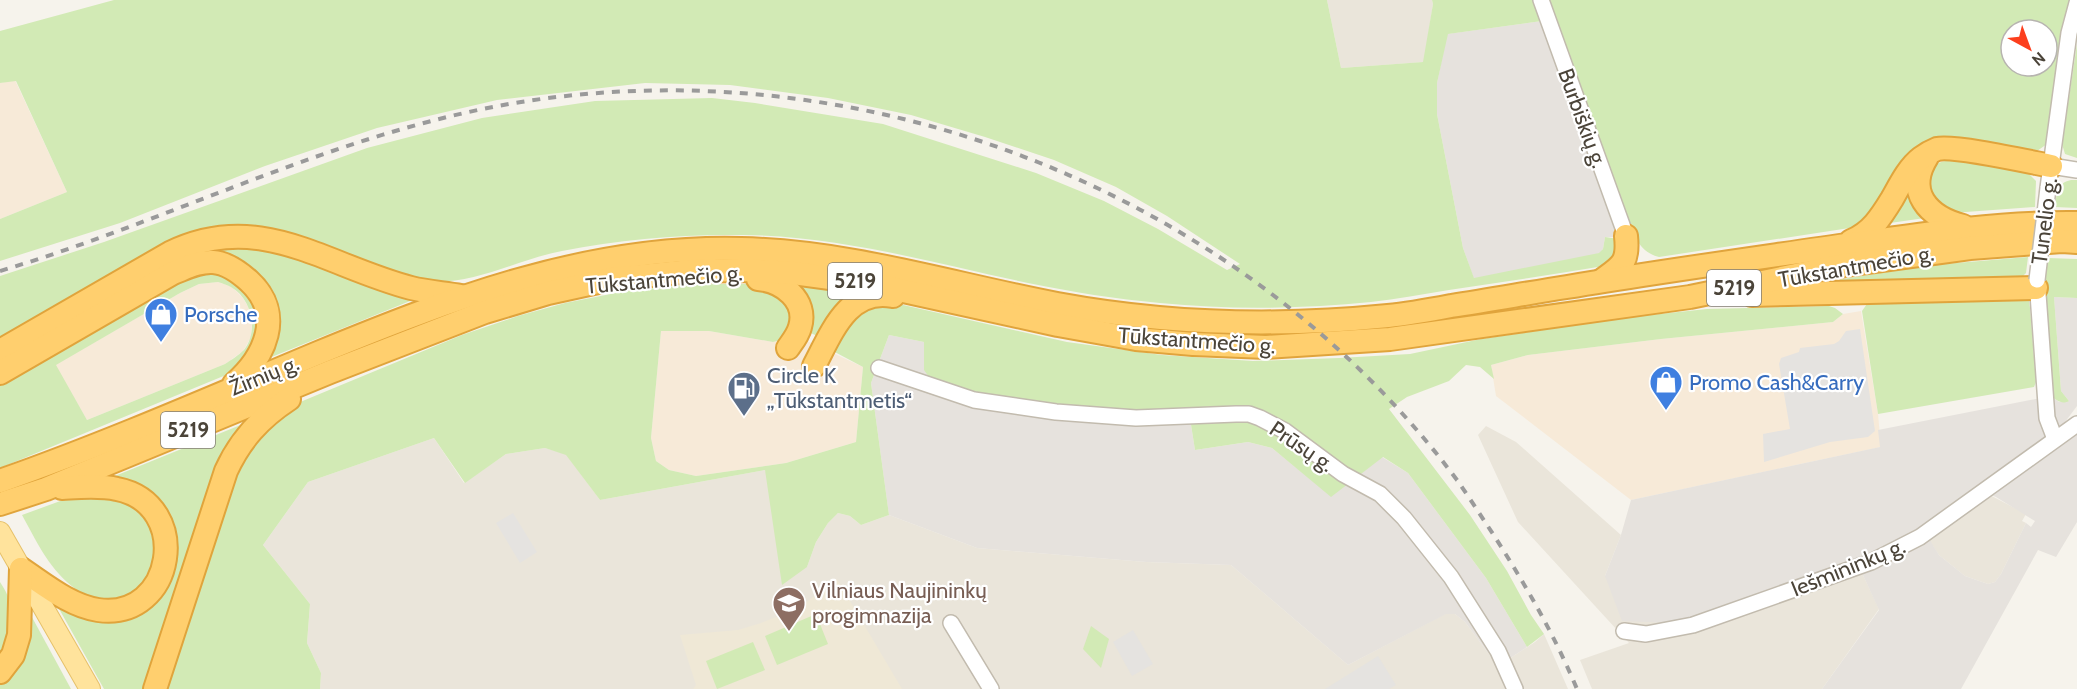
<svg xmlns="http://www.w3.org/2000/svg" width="2077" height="689" font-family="Cabin,sans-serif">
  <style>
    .residential { fill: #eae5da }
    .commercial { fill: #f7ead8 }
    .industrial { fill: #e6e2dd; fill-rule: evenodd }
    .education { fill: #efe8d6 }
    .green { fill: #d2eab5; fill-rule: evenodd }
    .parking { fill: #e5e3e0 }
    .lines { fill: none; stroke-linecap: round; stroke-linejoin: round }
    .minor-casing { stroke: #c2bbae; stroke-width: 18 }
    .major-casing { stroke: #e6c16a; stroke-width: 22 }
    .highway-casing { stroke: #e0a43c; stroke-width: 26 }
    .minor { stroke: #fff; stroke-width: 15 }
    .major { stroke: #ffe39c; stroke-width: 20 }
    .highway { stroke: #ffcf6e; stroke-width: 22 }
    .rail { stroke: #9a9a9a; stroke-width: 4; stroke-dasharray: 8 8; stroke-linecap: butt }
    .minor-bridge-casing { stroke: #c2bbae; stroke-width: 18; stroke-linecap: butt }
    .minor-bridge { stroke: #fff; stroke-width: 15 }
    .labels { text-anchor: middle; stroke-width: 4.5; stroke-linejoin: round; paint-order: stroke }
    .shield { fill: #fff; stroke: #817c74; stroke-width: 1.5 }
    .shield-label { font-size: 21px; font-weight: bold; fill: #4b4439 }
    .street-label { font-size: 22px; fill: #4b4439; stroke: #fff }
    .shop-label { font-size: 22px; fill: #366cbe; stroke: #fff; text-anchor: start }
    .service-label { font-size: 22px; fill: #4e5e75; stroke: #fff; text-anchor: start }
    .education-label { font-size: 22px; fill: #785e54; stroke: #fff; text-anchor: start }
  </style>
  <rect width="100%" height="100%" fill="#f6f3ec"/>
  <g class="residential">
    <path d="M1327,0H1432L1433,4L1424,62L1341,68Z"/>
    <path d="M1486,426L1516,442L1621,535L1605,576L1862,573L1879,609L1822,689H1592L1580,660L1629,643L1518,522L1478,435Z"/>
    <path d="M434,438L464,483L506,454L545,448L566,454L600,500L765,470L807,567L816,542L828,523L838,513L850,516L861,525L889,515L977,548L1146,562L1231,565L1348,665L1445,614H1455L1465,622L1498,666L1535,642L1544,634L1568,689H320L321,673L307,643L310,604L263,545L308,482Z"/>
    <path d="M1986,493L2026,514L2022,521L2026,523L2001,574L1995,582L1988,584L1965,576L1939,555L1927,537Z"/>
  </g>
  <g class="commercial">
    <path d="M15,80L67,192L0,219V83Z"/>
    <path d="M218,282L232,287L243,298L249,309L252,323L251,337L243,351L225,364L87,420L55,365L180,293L199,284Z"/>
    <path d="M1861,311L1878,414L1881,447L1631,500L1496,396L1491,365L1528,355L1661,339L1833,322L1843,314Z"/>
    <path d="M661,331H709L773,342L790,333L863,367L856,442L786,463L696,476L669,470L656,461L651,438Z"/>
  </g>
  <g class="industrial">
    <path d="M1556,19L1633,230L1613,237H1605L1603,249L1600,253L1590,256L1474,279L1463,248L1437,114V83L1447,34Z"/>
    <path d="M2054,297L2077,298V406L2041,454L2077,430V522L2056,557L2038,550L1961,689H1822L1879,610L1862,573L1701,624L1622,621L1605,576L1621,535L1631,500L1880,447L1878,430L2051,396L2059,402L2069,401L2061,391ZM1985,493L1996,497L2035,521L2031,527L2026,523L2001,574L1995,582L1988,584L1965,576L1939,555L1928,537Z"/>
    <path d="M889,335L924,342V370L1189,412L1195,450L1248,442L1272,448L1331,496L1382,457L1408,473L1486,578L1527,647L1498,666L1465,622L1455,614H1446L1348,665L1231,565L1146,562L977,548L889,515L871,383Z"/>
  </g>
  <path class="education" d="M837,579L902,689H693L696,685L680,635L738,630L761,623L797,609Z"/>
  <g class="green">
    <path d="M114,0H1327L1341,68L1423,62L1433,4L1432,0H2070L2063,28L2047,144L2037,151L1947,139L1869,219L1856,227L1659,257C1639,252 1635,236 1628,219L1556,19L1448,34L1437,83V114L1463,248L1474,278L1599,253L1603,249L1605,237L1619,239L1624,245L1610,265C1556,274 1503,282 1449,290C1423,294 1397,299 1371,302C1301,309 1230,310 1160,303C1116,299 1072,292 1028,283C934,263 840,236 743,235C683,234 621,239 562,251C515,260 471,287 422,281L255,228L222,227L195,231L173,240L0,339V276L104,242L367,148L482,118L595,101L712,98L755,103L883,124L1036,173L1104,201L1158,229L1227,270L1240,264L1167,216L1116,187L1054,160L985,137L911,115L828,98L730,85L645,83L497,100L377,128L265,166L120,223L0,261V219L67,192L16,81L0,83V31ZM2011,30H2047V66H2011Z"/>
    <path d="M2077,44V158L2065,154L2062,144Z"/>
    <path d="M1948,160L2027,172L2036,181L2035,207L1952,213L1936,209L1925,176L1935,164Z"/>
    <path d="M1916,166L1925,218L1883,224Z"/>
    <path d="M2071,180H2077V208L2055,207C2057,194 2056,183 2071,180Z"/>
    <path d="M201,247H263L420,297L269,358C280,338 275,320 272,298Z"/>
    <path d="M2028,257L2026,273L2021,278L1804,285L1932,265Z"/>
    <path d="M2048,258L2077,259V298L2054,297L2061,391L2069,401C2062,405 2056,400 2051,396L2043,292Z"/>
    <path d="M194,273C202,273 214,271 222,273C226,274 231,278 234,280C273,304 262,354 226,375L0,468V380ZM218,282C222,283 227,285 231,287C252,299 259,331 244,350C239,355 231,360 225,364L87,420L56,365L180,293L199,284Z"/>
    <path d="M690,284H771L796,316L780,340L773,342L709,331H661L651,438L656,461L669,470L696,476L786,463L856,442L863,367L831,350L847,323L881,300L1067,342L1162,355L1253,361L1339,358L1410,354L1481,339L1631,317L1707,309L1829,306L1835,308L1843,314L1833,322L1661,339L1528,355L1491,365L1494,379L1480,367L1466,365L1449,381L1407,397L1389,409L1470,515L1507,571L1531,615L1544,634L1527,647L1486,578L1408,473L1383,457L1331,497L1272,448L1248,442L1195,450L1189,412H1144L1044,404L969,391L929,377L924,370V342L889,335L871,383L889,515L861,525L850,516L838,513L828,523L816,542L807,567L782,585L765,470L600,500L566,455L545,448L506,454L465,483L434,438L308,482L263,545L310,604L307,643L321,673L320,689H166L238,473L245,456L281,411L305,400L462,335L518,316L565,303L626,291Z"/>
    <path d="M796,286L831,289L851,294L820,337L808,332Z"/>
    <path d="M2017,296L2029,301L2030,308L2036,382L2034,387L1878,414L1862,311L1869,301Z"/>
    <path d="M243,424L146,689H104L53,598L120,617L175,538L110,478Z"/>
    <path d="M74,496H121L153,523L158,559L140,590L106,603L74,595L77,590C50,571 38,544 22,515Z"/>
    <path d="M0,582C19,610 12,628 0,657Z"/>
    <path d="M27,608L71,689H0V681Z"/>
    <path d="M816,614L828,644L777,665L765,636Z"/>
    <path d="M1091,626L1109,639L1101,668L1083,649Z"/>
    <path d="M753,642L765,670L717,689L706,661Z"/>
  </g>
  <g class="parking">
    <path d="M1860,329L1875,431L1868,437L1830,442L1764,462L1763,434L1790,429L1779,364L1781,358L1799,352L1800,348L1834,344L1839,341L1846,331Z"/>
    <path d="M513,513L537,552L520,563L496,523Z"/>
    <path d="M1133,630L1153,664L1132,676L1113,642Z"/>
    <path d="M1378,656L1396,685L1389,689H1325Z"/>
  </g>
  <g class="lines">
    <defs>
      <g id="minor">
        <path d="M1541,0L1626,236"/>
        <path d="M2051,166L2077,170"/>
        <path d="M2048,188L2069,33L2077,3"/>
        <path d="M2037,280L2047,418L2055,439"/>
        <path d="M879,368L974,400L1056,412L1136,418L1236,414H1249L1260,418L1285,431L1343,474L1380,494L1404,518L1451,577L1498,651L1515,689"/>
        <path d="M951,623L991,689"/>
        <path d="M1624,631L1646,634L1693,625L1871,562L1920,537L2077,424"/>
      </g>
      <path id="major" d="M0,532L90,689"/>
      <g id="highway">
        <path d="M1927,157C1905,192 1928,217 1963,226"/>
        <path d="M1851,241C1871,233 1881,217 1892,199C1900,185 1908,168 1921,158C1925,155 1932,151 1937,149C1954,145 2030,162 2051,166"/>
        <path d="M758,279C782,281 808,300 800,327C798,335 793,341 788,348"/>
        <path d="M1601,281C1621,266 1629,264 1626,236"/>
        <path d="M1752,295L2036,288"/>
        <path d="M0,351L170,253C260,209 326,266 411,288C427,292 444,293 461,296"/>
        <path d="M814,366C831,334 848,287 893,296"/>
        <path d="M0,373L173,273C186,268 199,261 213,262C227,263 239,272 249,281C285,314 265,357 234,384"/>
        <path d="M0,481C108,443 213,397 318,353C454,297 591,245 741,249C848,251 952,284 1057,304C1165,324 1278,327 1388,316C1409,314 1430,310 1451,306C1490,300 1529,293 1567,287C1662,271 1758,258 1853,244C1928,233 2002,222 2077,223"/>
        <path d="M0,504L46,489L330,372L485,312L548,293L612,279L691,271L743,270L793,273L867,283L1058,325L1136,339L1193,344L1266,347L1390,339L1690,297L1845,265L1970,248L2062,241L2077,242"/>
        <path d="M21,569C44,584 70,606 98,610C175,621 193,504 117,489C99,485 80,487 62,488"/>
        <path d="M0,672L13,655L19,635L21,569"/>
        <path d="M155,689L226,471C240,440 260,418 289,399"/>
      </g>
    </defs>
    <use href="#minor" class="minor-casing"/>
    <use href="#major" class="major-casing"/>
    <use href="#highway" class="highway-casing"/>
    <use href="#minor" class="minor"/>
    <use href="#major" class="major"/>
    <use href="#highway" class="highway"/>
    <path class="rail" d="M0,271C175,219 339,131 521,102C871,46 1244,195 1457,480C1469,497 1481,516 1493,534C1525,584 1554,634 1577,689"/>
    <defs>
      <path id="minor-bridge" d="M2037,280L2048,188"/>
    </defs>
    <use href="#minor-bridge" class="minor-bridge-casing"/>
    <use href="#minor-bridge" class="minor-bridge"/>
  </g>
  <defs>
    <symbol id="shop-pin" viewBox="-11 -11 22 30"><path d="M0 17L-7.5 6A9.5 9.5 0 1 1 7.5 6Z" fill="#3f7fe0" stroke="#fff"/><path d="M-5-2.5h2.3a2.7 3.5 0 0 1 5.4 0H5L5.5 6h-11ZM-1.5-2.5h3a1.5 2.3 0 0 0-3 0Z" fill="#fff"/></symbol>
    <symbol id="fuel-pin" viewBox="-11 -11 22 30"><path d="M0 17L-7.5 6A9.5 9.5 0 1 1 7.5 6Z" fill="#5c6f8a" stroke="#fff"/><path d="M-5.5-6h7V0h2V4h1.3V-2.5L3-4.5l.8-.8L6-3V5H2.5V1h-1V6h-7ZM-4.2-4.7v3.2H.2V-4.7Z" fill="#fff"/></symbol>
    <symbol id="school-pin" viewBox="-11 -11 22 30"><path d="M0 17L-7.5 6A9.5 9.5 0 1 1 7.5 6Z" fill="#8d6e63" stroke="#fff"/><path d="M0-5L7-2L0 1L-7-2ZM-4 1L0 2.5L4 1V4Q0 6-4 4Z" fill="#fff"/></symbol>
  </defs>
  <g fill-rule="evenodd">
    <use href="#shop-pin" x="142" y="295" width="38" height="52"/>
    <use href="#shop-pin" x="1647" y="363" width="38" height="52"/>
    <use href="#fuel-pin" x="725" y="369" width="38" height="52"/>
    <use href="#school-pin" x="770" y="584" width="38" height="52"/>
  </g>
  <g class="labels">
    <g class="shield">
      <rect x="828" y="263" width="54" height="36" rx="4.5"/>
      <rect x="1707" y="270" width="54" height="36" rx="4.5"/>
      <rect x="161" y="412" width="54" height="36" rx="4.5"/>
    </g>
    <g class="shield-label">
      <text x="855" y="288">5219</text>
      <text x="1734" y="295">5219</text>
      <text x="188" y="437">5219</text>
    </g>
    <g class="street-label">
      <text transform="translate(1583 118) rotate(70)" y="8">Burbiškių g.</text>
      <text transform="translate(2044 221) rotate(-83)" y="8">Tunelio g.</text>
      <text transform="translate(1856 266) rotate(-10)" y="8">Tūkstantmečio g.</text>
      <text transform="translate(664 279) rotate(-5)" y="8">Tūkstantmečio g.</text>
      <text transform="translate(1197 340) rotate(4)" y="8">Tūkstantmečio g.</text>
      <text transform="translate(264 375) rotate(-22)" y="8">Žirnių g.</text>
      <text transform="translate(1302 446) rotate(34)" y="8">Prūsų g.</text>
      <text transform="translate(1848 567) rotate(-22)" y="8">Iešmininkų g.</text>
    </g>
    <g class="shop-label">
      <text x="184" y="322">Porsche</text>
      <text x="1689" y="390">Promo Cash&amp;Carry</text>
    </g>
    <g class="service-label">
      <text x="767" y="383">Circle K<tspan x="767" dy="25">„Tūkstantmetis“</tspan></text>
    </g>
    <g class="education-label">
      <text x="812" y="598">Vilniaus Naujininkų<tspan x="812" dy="25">progimnazija</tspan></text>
    </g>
  </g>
  <g transform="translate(2029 48) rotate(139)"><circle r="28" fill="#ffffff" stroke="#b7b4b0" stroke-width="1.5"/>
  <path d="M0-4.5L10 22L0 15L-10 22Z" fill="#fc3f1d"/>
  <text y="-9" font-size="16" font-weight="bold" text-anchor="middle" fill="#4b4439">N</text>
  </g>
</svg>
